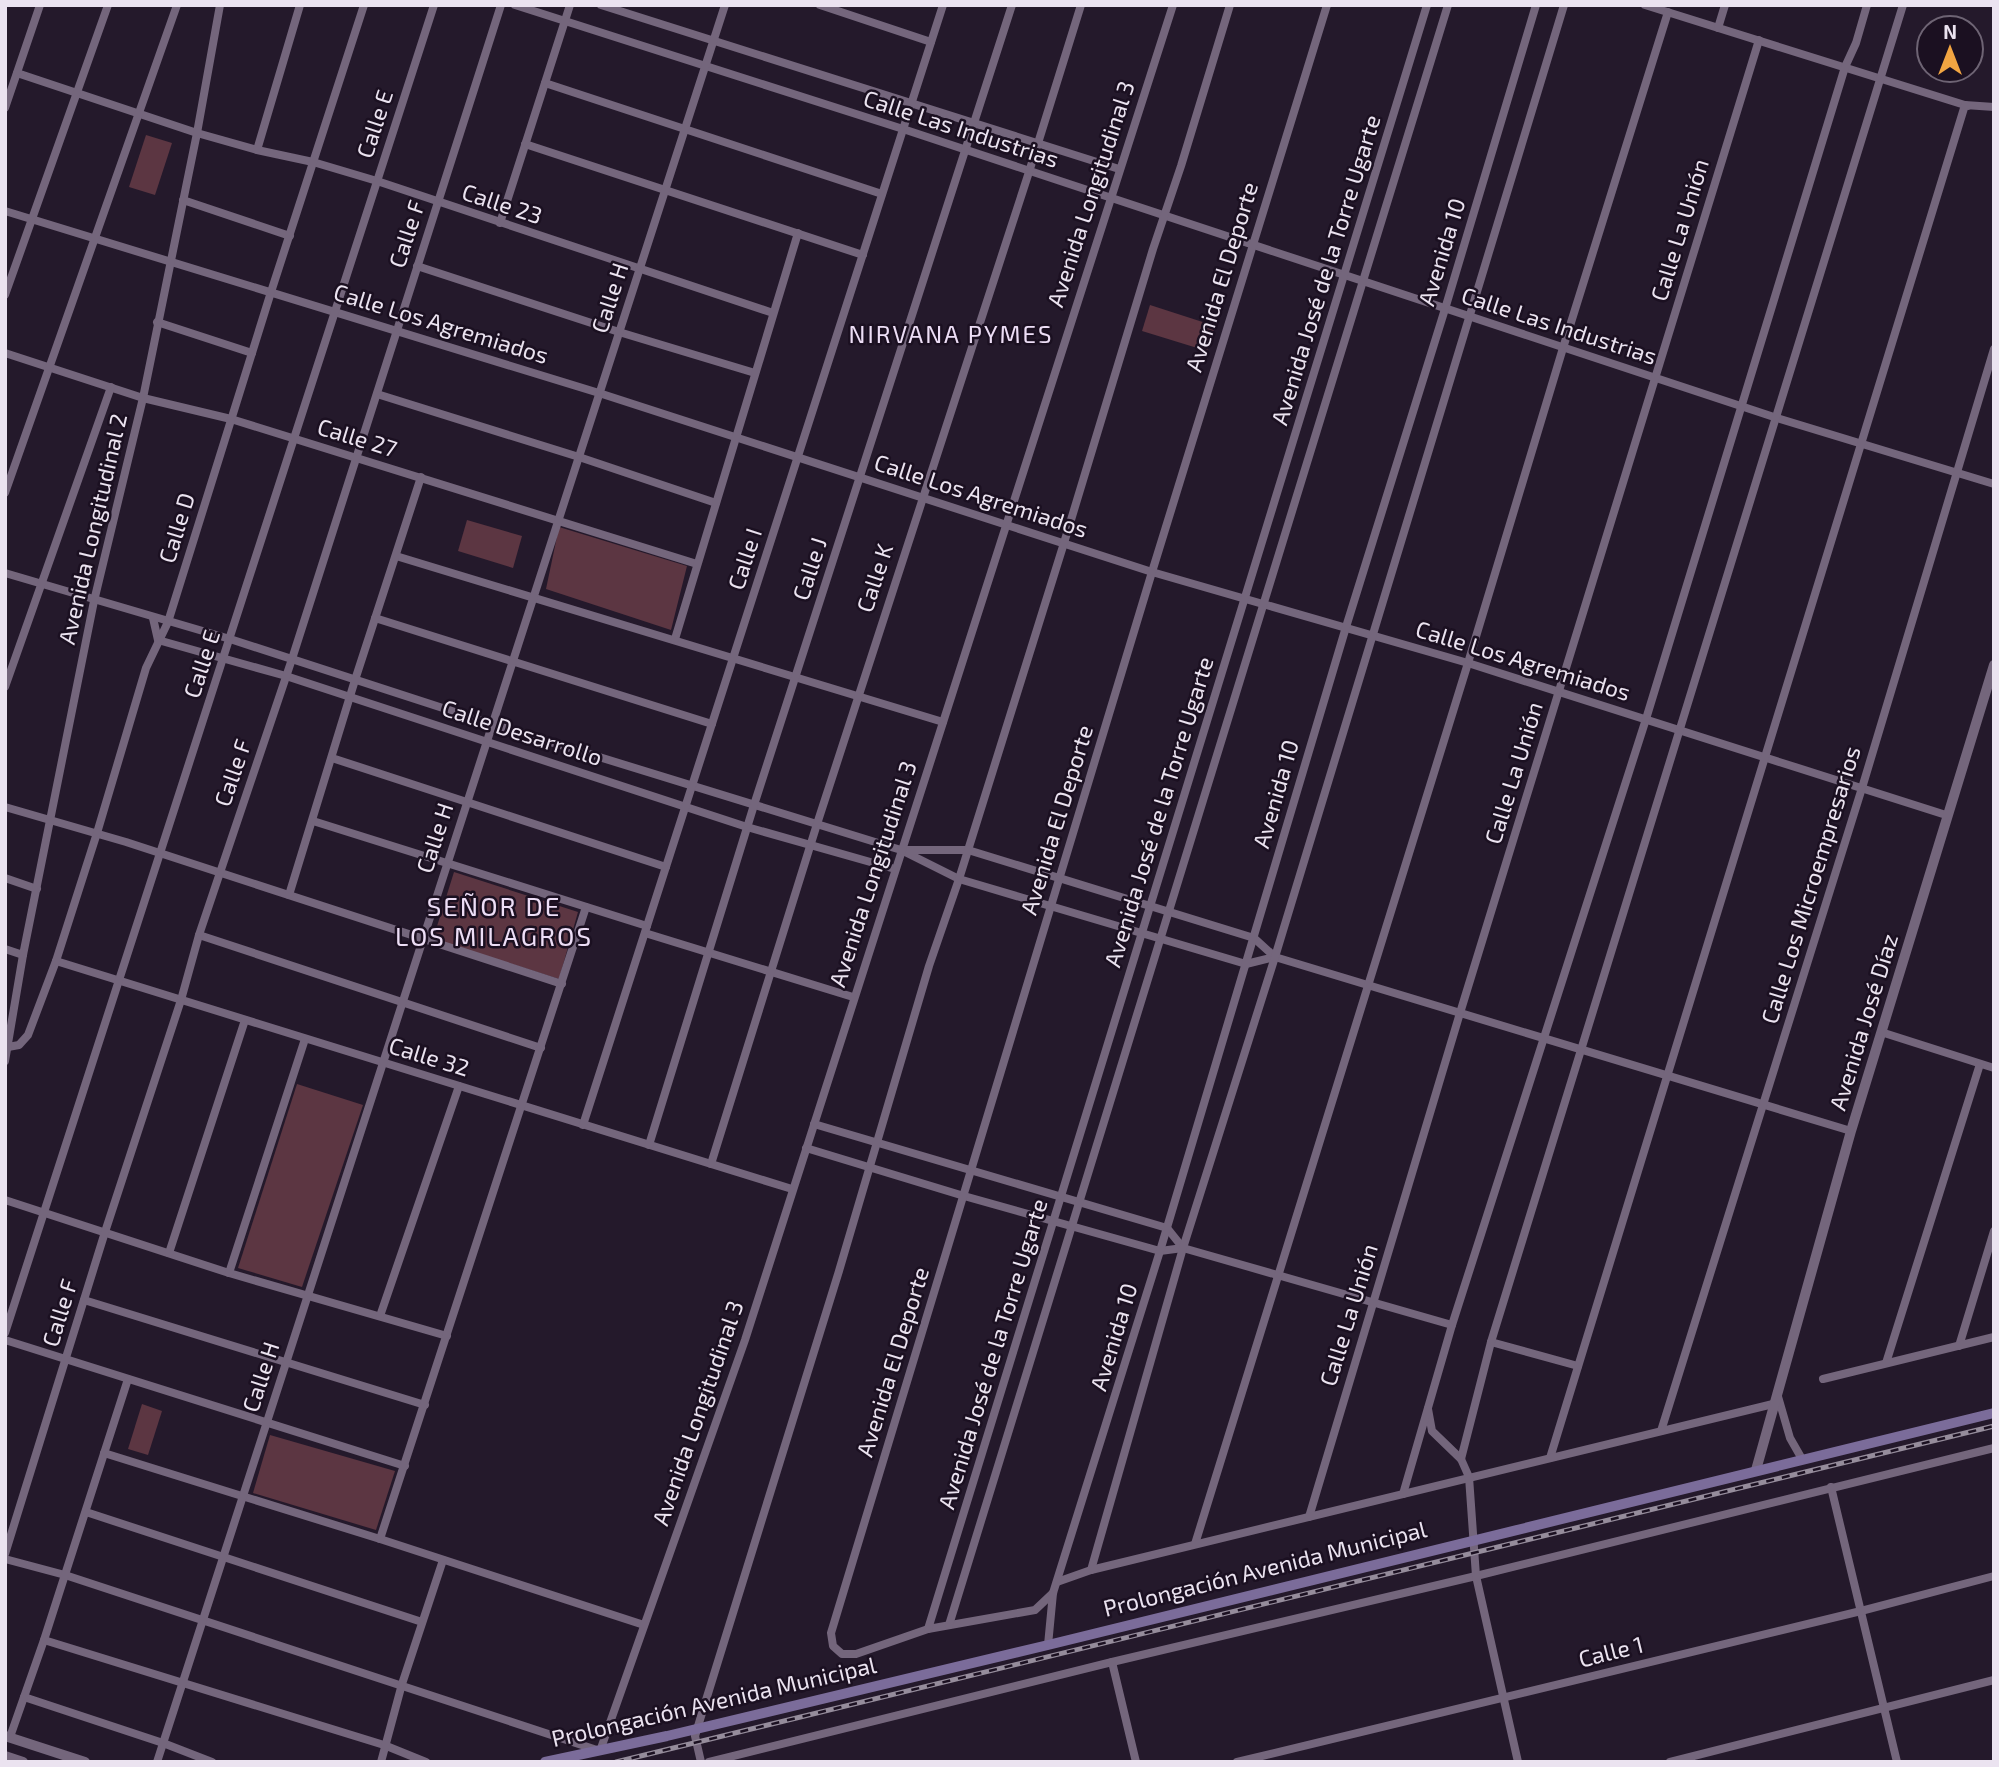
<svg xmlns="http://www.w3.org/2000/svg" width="1999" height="1767" font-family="'Exo 2',sans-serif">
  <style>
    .green { fill: #5c3642 }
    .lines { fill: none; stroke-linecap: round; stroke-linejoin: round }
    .minor { stroke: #74667c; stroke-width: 8 }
    .tertiary { stroke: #74667c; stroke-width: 10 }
    .secondary { stroke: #7b6c9a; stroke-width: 10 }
    .rail-casing { stroke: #958c9b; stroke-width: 5 }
    .rail { stroke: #1b1021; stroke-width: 2.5; stroke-dasharray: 8; stroke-linecap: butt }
    .labels { text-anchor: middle; stroke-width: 5; stroke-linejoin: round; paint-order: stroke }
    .street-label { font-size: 23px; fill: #ebe3f0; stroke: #1b1021 }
    .neighbourhood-label { font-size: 24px; letter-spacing: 2px; fill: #eddef6; stroke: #1b1021 }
    .quarter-label { font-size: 26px; letter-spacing: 2px; fill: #eddef6; stroke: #1b1021 }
  </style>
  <rect width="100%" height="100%" fill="#24192b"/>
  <g class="green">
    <path d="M146,135L172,143L155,195L129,187Z"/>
    <path d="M1150,305L1215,326L1207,351L1142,331Z"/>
    <path d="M467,520L522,536L513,568L458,551Z"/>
    <path d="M559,527L687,566L671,630L546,589Z"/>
    <path d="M454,872L578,912L559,979L433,939Z"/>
    <path d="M297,1084L363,1105L302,1287L238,1268Z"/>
    <path d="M142,1404L162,1411L148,1455L128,1449Z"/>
    <path d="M270,1435L395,1471L376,1530L253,1493Z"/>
  </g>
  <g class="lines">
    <g class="minor">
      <path d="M515,5L903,129L1777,418L1994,484"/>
      <path d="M601,5L1119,169"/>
      <path d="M820,5L931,42"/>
      <path d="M1645,5L1968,106"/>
      <path d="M1718,28L1725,5"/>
      <path d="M17,73L197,133L257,150L313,162L377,181L773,313"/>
      <path d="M545,83L882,194"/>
      <path d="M5,108L40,5"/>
      <path d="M525,144L863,255"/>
      <path d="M257,150L300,5"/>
      <path d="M183,200L290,236"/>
      <path d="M5,211L599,393L1152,572L1468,663L1946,815"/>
      <path d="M500,223L570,5"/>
      <path d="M417,266L619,332L755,373"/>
      <path d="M5,295L108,5"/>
      <path d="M157,322L252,353"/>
      <path d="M5,353L143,398L231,419L697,564"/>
      <path d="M377,394L579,457L716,503"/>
      <path d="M5,493L177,5"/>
      <path d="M396,556L943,722"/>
      <path d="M5,573L230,639L492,724L901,850L959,879L1246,964L1275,957"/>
      <path d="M153,618L158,640L286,676L747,827L895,869"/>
      <path d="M375,618L712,724"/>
      <path d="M675,639L798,233"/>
      <path d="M5,687L111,387"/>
      <path d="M332,758L666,867"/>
      <path d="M5,807L126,842L562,984"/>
      <path d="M313,821L647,926"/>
      <path d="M903,850H968L1254,938L1275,957L1851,1131"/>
      <path d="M5,878L37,889"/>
      <path d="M289,895L355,680L421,477"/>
      <path d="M645,933L853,997"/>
      <path d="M199,935L541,1048"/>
      <path d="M5,949L23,955"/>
      <path d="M56,961L792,1189"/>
      <path d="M1881,1032L1994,1068"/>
      <path d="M8,1047L19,1045L28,1035L56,961L97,833L146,668L168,622L271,292L364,5"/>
      <path d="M5,1061L23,955L94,601L143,398L197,133L220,5"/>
      <path d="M814,1124L1167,1228L1183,1248"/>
      <path d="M583,1125L943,5"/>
      <path d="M649,1145L754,805L1012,5"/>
      <path d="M806,1148L964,1196L1160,1251L1183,1248L1452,1325"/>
      <path d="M711,1164L817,824L1029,172L1081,5"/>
      <path d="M5,1200L229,1273L447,1336"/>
      <path d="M169,1253L245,1020"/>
      <path d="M229,1273L305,1039"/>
      <path d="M84,1300L425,1405"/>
      <path d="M380,1316L459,1086"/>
      <path d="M5,1333L434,5"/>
      <path d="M5,1340L405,1466"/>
      <path d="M1491,1342L1578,1366"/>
      <path d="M1959,1346L1994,1231"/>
      <path d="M1886,1363L1980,1064"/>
      <path d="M1823,1379L1994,1337"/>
      <path d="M1777,1393L1790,1438L1802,1459"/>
      <path d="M1428,1409L1432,1431L1461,1459"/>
      <path d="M1661,1431L1862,788L1994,349"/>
      <path d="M104,1453L380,1539L644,1625"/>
      <path d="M1550,1458L1965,105L1994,107"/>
      <path d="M1831,1487L1897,1762"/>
      <path d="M1403,1494L1452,1325L1646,719L1845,67L1856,43L1867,5"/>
      <path d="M86,1512L422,1622"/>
      <path d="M1309,1517L1460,1013L1759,40"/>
      <path d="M380,1539L586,907"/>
      <path d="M1195,1544L1468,663L1563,348L1668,12"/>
      <path d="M5,1554L105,1232L181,1000L199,935L292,659L501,5"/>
      <path d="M5,1559L65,1575L600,1751L745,1340L1173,5"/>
      <path d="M1091,1570L1183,1248L1275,957L1564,5"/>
      <path d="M1057,1582L1091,1570L1773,1404"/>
      <path d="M1053,1593L1035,1610L928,1629L856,1654H842L833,1646L831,1633L1152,572L1327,5"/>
      <path d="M949,1625L1448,5"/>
      <path d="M928,1629L1427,5"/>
      <path d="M44,1640L384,1745L426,1762"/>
      <path d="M1048,1645L1053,1593L1160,1251L1346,627L1445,309L1536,5"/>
      <path d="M1112,1662L1136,1762"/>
      <path d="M24,1697L163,1743L212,1762"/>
      <path d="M10,1737L44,1640L128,1379"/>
      <path d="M157,1762L725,5"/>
      <path d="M381,1762L402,1684L443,1560"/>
      <path d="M701,1762L695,1736L706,1700L839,1271L929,966L959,879L1064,543L1153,249L1181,166L1230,5"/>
      <path d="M709,1762L1112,1662L1476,1576L1994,1448"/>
      <path d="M1237,1762L1861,1611L1994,1576"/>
      <path d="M1518,1762L1476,1576L1469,1477L1461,1459L1491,1342L1903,5"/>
      <path d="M1670,1762L1994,1680"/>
    </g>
    <g class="tertiary">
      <path d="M1756,1470L1851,1131L1994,665"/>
      <path d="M5,1736L85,1762"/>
      <path d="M5,1756L23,1762"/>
    </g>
    <path class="secondary" d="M545,1762L667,1736L1048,1645L1994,1413"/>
    <defs>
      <path id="rail" d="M616,1762L1994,1426"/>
    </defs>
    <use href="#rail" class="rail-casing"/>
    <use href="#rail" class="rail"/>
  </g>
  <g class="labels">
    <g class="street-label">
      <text transform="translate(375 124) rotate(-72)" y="8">Calle E</text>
      <text transform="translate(961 129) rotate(18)" y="8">Calle Las Industrias</text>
      <text transform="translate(1091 194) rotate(-72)" y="8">Avenida Longitudinal 3</text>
      <text transform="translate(502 204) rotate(18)" y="8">Calle 23</text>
      <text transform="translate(1680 230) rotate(-73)" y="8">Calle La Unión</text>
      <text transform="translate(407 234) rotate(-72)" y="8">Calle F</text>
      <text transform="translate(1442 252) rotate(-73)" y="8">Avenida 10</text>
      <text transform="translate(1326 270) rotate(-73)" y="8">Avenida José de la Torre Ugarte</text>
      <text transform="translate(1222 277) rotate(-73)" y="8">Avenida El Deporte</text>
      <text transform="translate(610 298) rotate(-72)" y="8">Calle H</text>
      <text transform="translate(441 324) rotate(17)" y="8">Calle Los Agremiados</text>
      <text transform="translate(1559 326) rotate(18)" y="8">Calle Las Industrias</text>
      <text transform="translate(357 438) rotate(17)" y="8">Calle 27</text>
      <text transform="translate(981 496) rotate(18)" y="8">Calle Los Agremiados</text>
      <text transform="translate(177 528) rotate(-73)" y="8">Calle D</text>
      <text transform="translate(93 529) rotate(-77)" y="8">Avenida Longitudinal 2</text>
      <text transform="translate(745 559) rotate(-72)" y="8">Calle I</text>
      <text transform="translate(810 569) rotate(-72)" y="8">Calle J</text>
      <text transform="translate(875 578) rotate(-72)" y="8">Calle K</text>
      <text transform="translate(1523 661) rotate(17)" y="8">Calle Los Agremiados</text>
      <text transform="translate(202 664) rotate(-72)" y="8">Calle E</text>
      <text transform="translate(522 733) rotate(18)" y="8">Calle Desarrollo</text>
      <text transform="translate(233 773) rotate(-71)" y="8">Calle F</text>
      <text transform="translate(1514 773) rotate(-73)" y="8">Calle La Unión</text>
      <text transform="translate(1276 794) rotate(-74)" y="8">Avenida 10</text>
      <text transform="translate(1159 812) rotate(-73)" y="8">Avenida José de la Torre Ugarte</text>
      <text transform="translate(1057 820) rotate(-73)" y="8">Avenida El Deporte</text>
      <text transform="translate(435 838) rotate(-72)" y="8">Calle H</text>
      <text transform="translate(873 874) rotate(-72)" y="8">Avenida Longitudinal 3</text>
      <text transform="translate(1811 885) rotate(-73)" y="8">Calle Los Microempresarios</text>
      <text transform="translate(1864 1022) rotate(-73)" y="8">Avenida José Díaz</text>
      <text transform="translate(429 1057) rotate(17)" y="8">Calle 32</text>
      <text transform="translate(60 1313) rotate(-73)" y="8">Calle F</text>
      <text transform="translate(1349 1315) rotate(-73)" y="8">Calle La Unión</text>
      <text transform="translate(1114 1337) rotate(-73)" y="8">Avenida 10</text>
      <text transform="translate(993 1354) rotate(-73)" y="8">Avenida José de la Torre Ugarte</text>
      <text transform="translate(893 1362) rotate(-73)" y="8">Avenida El Deporte</text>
      <text transform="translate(261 1377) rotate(-72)" y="8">Calle H</text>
      <text transform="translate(698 1413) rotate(-71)" y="8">Avenida Longitudinal 3</text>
      <text transform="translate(1265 1569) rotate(-14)" y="8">Prolongación Avenida Municipal</text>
      <text transform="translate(1611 1652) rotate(-14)" y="8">Calle 1</text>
      <text transform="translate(714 1702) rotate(-13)" y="8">Prolongación Avenida Municipal</text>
    </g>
    <g class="neighbourhood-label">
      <text x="951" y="343">NIRVANA PYMES</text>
    </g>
    <g class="quarter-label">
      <text x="494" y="916">SEÑOR DE<tspan x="494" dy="30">LOS MILAGROS</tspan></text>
    </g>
  </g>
  <rect width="1999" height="1767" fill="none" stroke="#ebe3f0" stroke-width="14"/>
  <g transform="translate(1950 49)"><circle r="33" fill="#1b1021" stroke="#6e6474" stroke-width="2"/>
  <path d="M0-5L12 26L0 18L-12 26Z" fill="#f2a542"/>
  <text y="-10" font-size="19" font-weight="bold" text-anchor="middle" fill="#ebe3f0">N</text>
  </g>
</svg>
